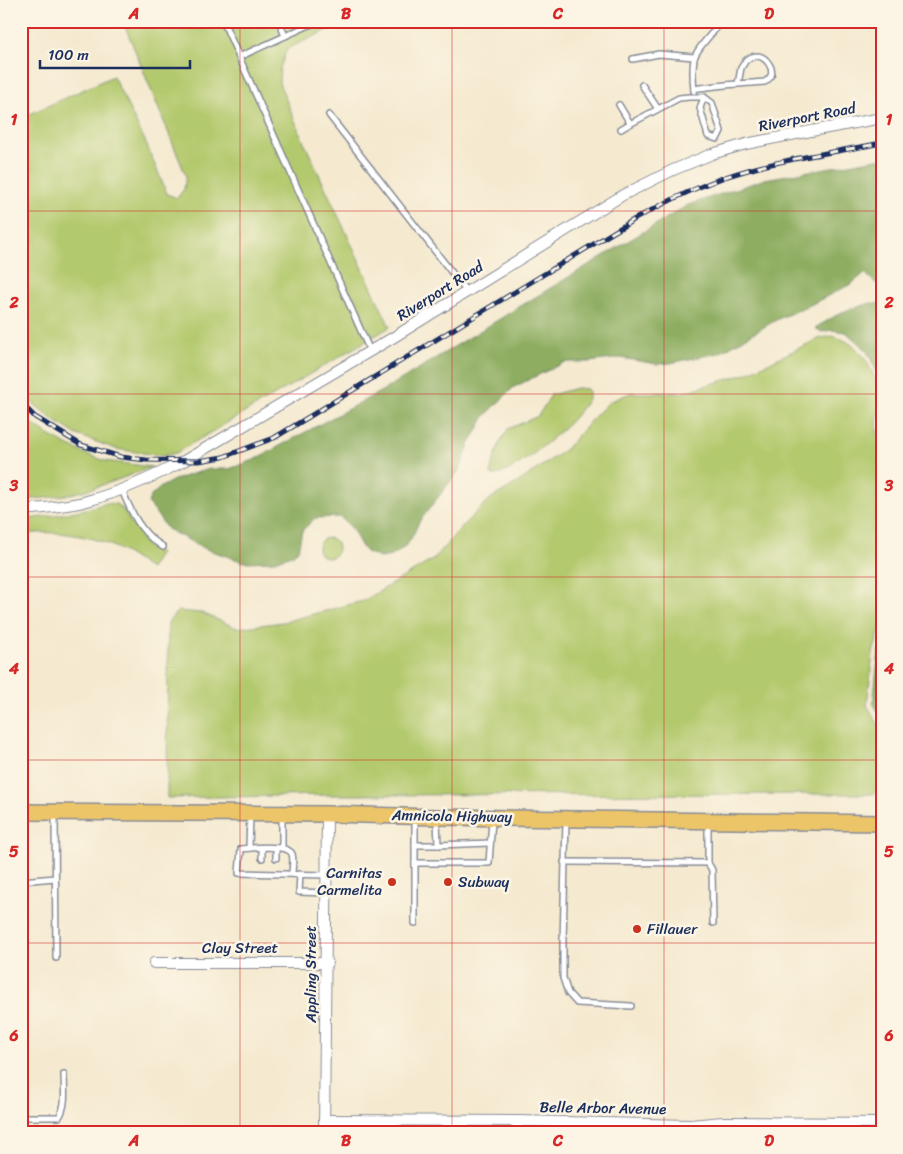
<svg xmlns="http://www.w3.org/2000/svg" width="903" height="1154" font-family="Sriracha,sans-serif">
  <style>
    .green { fill: #b3c96d; stroke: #677c66 }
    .forest { fill: #8ead60; stroke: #546e5f }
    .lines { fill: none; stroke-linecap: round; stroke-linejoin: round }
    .lane-casing { stroke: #888c97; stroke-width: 8 }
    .street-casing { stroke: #888c97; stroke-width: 12 }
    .primary-casing { stroke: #888c97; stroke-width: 18 }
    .lane { stroke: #fff; stroke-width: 5 }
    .street { stroke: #fff; stroke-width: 10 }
    .primary { stroke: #edc569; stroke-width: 15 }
    .rail-casing { stroke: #1b2f5e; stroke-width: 5 }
    .rail { stroke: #fcf5e5; stroke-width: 3; stroke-dasharray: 9; stroke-linecap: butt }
    .grid { fill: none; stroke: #d62828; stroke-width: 1; stroke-opacity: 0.55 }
    .poi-dot { fill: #c8321e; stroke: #fcf5e5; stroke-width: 2 }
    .labels { text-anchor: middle; stroke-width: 5; stroke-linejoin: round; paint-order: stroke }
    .street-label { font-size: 15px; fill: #1b2f5e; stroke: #fcf5e5 }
    .poi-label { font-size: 15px; fill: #1b2f5e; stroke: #fcf5e5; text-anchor: start }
    .neatline { fill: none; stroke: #d62828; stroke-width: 2 }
    .grid-label { font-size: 16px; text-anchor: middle; font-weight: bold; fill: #d62828 }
  </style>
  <rect width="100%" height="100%" fill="#fcf5e5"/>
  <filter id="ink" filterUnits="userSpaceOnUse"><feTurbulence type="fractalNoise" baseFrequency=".02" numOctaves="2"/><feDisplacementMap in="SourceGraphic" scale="10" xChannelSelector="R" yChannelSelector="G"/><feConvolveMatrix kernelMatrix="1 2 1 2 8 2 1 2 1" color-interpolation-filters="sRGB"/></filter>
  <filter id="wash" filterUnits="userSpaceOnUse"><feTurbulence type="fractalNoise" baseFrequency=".0096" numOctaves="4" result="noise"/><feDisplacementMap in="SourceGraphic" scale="20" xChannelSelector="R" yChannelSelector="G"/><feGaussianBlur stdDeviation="1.12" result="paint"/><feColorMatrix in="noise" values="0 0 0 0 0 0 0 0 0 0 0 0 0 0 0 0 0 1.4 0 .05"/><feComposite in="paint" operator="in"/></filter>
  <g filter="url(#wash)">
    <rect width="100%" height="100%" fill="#f5ead0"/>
    <g class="green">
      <path d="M123,21H347L287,49L280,68L279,83L304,142L390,327L176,453L163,456L116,449L77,435L52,419L27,398L21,391V118L113,76L145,141L167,194L177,198L184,189L186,176Z"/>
      <path d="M832,336C857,342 867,358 876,381C877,386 880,391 881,396C882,407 877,417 877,427C877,435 879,443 882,451V623L873,653L867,705L882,730V782L874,794L330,795L167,798L168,622L178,611L202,613L237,628L283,622L363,601L434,559L464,524L490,499L520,481L566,449L593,418L609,402L630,393H681L745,374L818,339Z"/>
      <path d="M577,388L587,389C589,392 590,392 589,396C583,416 511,479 491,475V469L500,442L508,429L538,416L551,395Z"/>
      <path d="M21,416L39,429L61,442L84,453L105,461L152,467C122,478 91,491 60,496C47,498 34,499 21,500Z"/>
      <path d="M107,503L116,504L124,510L131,523L152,547L160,553L150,569C139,562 129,554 117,548C91,535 50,529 21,535V520C50,516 79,512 107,503Z"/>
      <circle cx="328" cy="548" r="10"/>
    </g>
    <g class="forest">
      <path d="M882,158V285L874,282L865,273L851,284L812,304L778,319L719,353L670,363L657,364L621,358L588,362H565L514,387L485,416L469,445L460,469L419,522L412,537L406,546L392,556L380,558L366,552L362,547L351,527L340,517L315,518L302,531L298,550L292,555L274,561L244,562L206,549L167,529L148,502L151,496L161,487L174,480L192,474L210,469H229L254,460L387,388L524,304L688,205L765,179Z"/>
      <path d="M871,303L882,304V383L867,351L846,332L831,330L822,332L815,328L842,312Z"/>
      <path d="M882,642V719L873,703L879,652Z"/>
    </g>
  </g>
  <g filter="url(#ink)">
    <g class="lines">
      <defs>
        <g id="lane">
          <path d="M223,21L370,351"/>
          <path d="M279,21L285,36"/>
          <path d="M21,57L23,67L21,68"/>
          <path d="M239,57L318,21"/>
          <path d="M633,59L659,54L694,57"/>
          <path d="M642,85L658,109"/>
          <path d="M694,89C717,85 741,84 765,82C767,80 769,79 771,76C774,68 766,57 758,56C755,56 749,58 746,60L741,68L738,84"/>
          <path d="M694,91C693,80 692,70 694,59C696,49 713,32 720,24"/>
          <path d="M704,97L712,103L721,131L717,139L708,136L700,108Z"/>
          <path d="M619,105L630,123"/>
          <path d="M329,115L467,292"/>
          <path d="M621,129L626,126L679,98L689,97H704"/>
          <path d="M122,490C129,507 137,525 150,537C154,541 159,544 163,547"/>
          <path d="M55,813L56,958"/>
          <path d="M415,819V923"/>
          <path d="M437,820L438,845L490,843"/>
          <path d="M566,821L563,942V978L568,993L577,1003L631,1006"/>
          <path d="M415,845H438"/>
          <path d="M249,848L250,814"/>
          <path d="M282,848V815"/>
          <path d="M262,858V848"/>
          <path d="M276,858V848"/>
          <path d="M564,862L708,863V823"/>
          <path d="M415,863H489L492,820"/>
          <path d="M708,863L712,870L713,923"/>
          <path d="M292,874C292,868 294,859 292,854C288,844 250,848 241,849L239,873L326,875"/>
          <path d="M300,874L299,892L326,893"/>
          <path d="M21,881L55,878"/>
          <path d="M21,1117H59C67,1106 64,1087 64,1074"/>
        </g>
        <g id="street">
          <path d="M21,510C43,508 66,507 87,501C121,492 153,477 184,461L394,337L623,195L673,170L712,154L746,144L811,131L882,118"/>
          <path d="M154,963H327"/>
          <path d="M324,1120L518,1121L690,1125L723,1122L882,1123"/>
          <path d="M723,1122V1133"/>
          <path d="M324,1133L327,814"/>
          <path d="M518,1133V1121"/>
        </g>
        <path id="primary" d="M21,812L327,814L437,817L882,823"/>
      </defs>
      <use href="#lane" class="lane-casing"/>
      <use href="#street" class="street-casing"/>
      <use href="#primary" class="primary-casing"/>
      <use href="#lane" class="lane"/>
      <use href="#street" class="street"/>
      <use href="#primary" class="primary"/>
      <defs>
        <path id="rail" d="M21,403L35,417L81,445L121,457L146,460L199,461L223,457L274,438L635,219C664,203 694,188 725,177C775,160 830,153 882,143"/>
      </defs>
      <use href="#rail" class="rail-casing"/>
      <use href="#rail" class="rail"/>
    </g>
  </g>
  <path class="grid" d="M240,21V1133M452,21V1133M664,21V1133M21,211H882M21,394H882M21,577H882M21,760H882M21,943H882"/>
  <g class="poi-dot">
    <circle cx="392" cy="882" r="5"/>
    <circle cx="448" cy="882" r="5"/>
    <circle cx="637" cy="929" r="5"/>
  </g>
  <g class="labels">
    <g class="street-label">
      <text transform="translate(807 117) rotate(-11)" y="5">Riverport Road</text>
      <text transform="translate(440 291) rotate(-32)" y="5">Riverport Road</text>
      <text transform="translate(452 816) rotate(1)" y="5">Amnicola Highway</text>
      <text x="240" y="953">Clay Street</text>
      <text transform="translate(311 974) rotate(-90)" y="5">Appling Street</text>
      <text transform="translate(603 1108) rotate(1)" y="5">Belle Arbor Avenue</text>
    </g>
    <g class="poi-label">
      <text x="382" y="878" text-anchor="end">Carnitas<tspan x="382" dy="17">Carmelita</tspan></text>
      <text x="458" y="887">Subway</text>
      <text x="647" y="934">Fillauer</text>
    </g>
  </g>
  <rect width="903" height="1154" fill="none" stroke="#fcf5e5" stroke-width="55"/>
  <path d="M40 60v8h150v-8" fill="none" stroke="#1b2f5e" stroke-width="2.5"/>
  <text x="48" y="60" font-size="15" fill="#1b2f5e" stroke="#fcf5e5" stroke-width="4" paint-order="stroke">100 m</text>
  <rect x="28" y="28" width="848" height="1098" class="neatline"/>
  <g class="grid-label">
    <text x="134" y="19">A</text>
    <text x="346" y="19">B</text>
    <text x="558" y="19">C</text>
    <text x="769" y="19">D</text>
    <text x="14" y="125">1</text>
    <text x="889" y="125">1</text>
    <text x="14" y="308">2</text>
    <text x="889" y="308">2</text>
    <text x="14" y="491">3</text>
    <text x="889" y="491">3</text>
    <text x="14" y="674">4</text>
    <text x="889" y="674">4</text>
    <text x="14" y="857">5</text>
    <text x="889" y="857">5</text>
    <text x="14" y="1041">6</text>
    <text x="889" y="1041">6</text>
    <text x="134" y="1146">A</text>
    <text x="346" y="1146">B</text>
    <text x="558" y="1146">C</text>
    <text x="769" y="1146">D</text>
  </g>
</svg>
